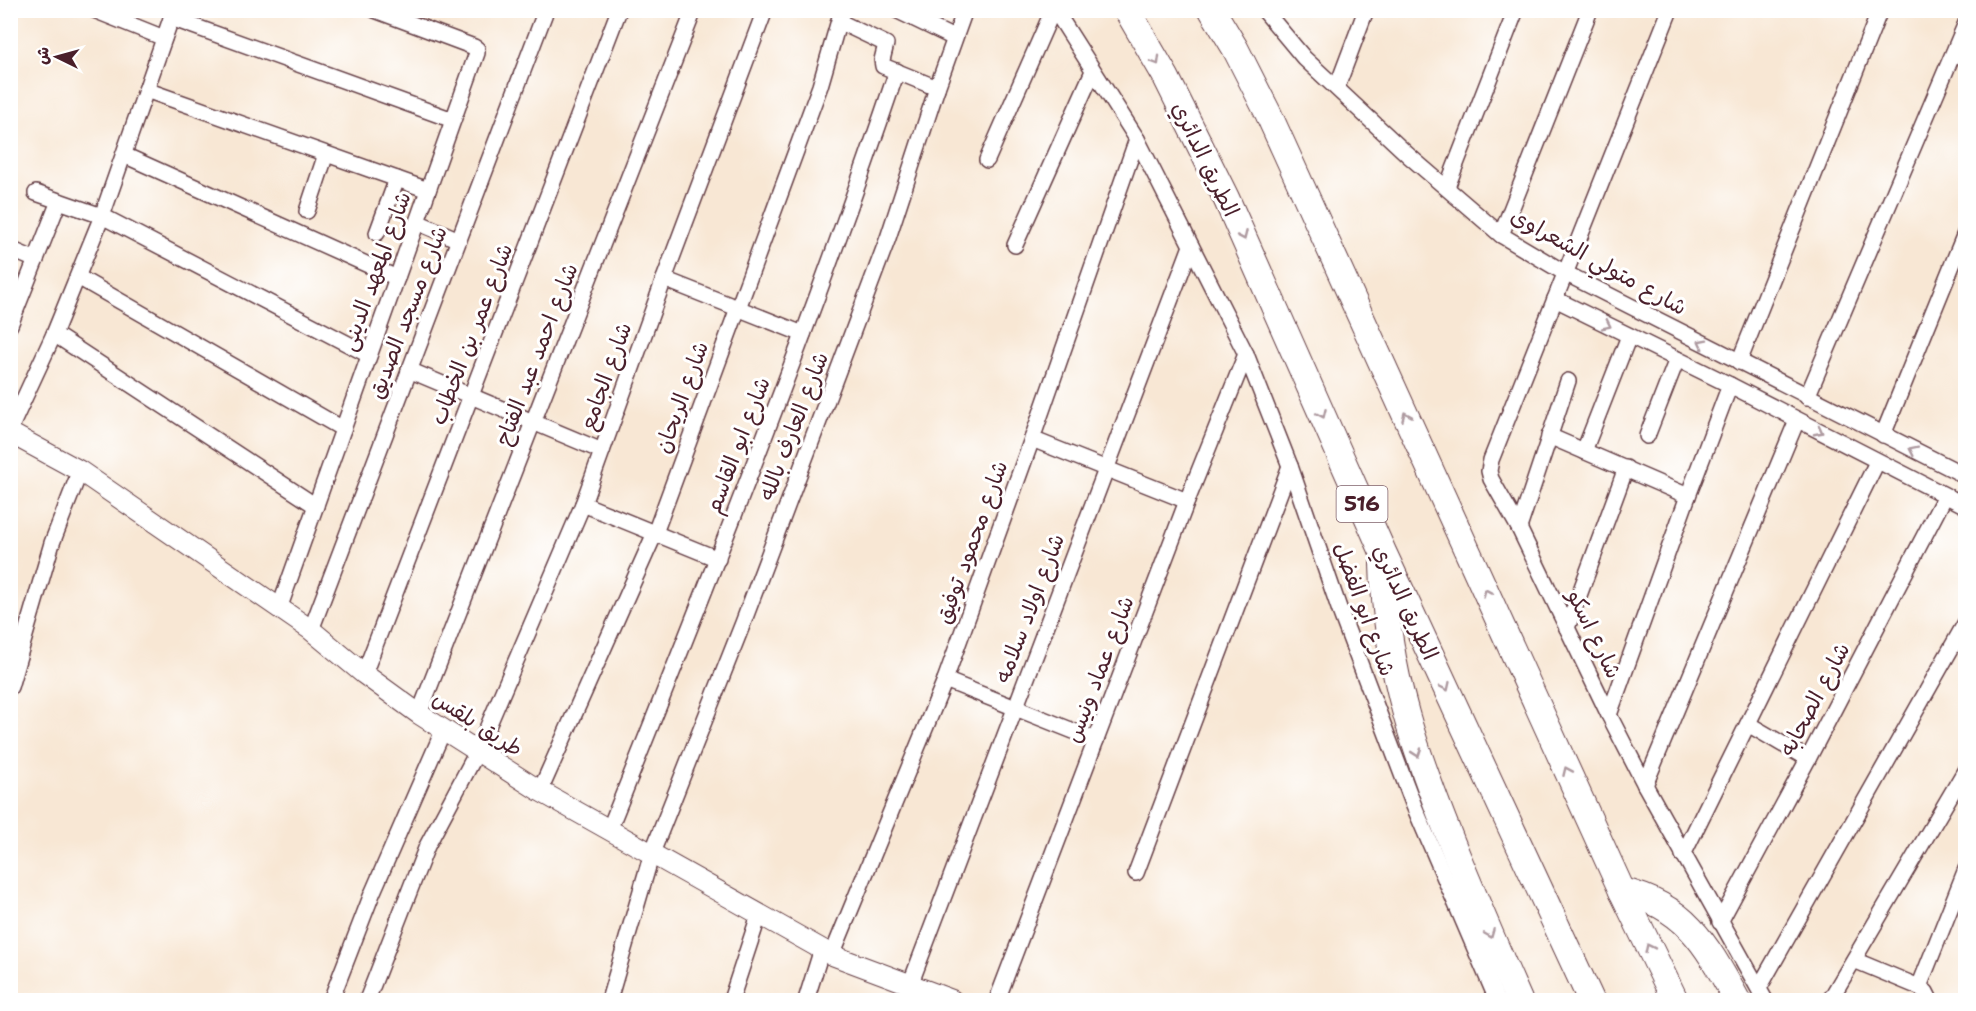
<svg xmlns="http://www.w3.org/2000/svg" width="1976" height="1011" font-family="'Shantell Sans','Playpen Sans Arabic',sans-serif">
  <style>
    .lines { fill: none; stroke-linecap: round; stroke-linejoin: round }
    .street-casing { stroke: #643d44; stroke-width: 18 }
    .secondary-casing { stroke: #643d44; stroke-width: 22 }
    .highway-casing { stroke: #643d44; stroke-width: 28 }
    .street { stroke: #fff; stroke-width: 15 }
    .secondary { stroke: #fff; stroke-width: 20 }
    .highway { stroke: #fff; stroke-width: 26 }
    .oneway { stroke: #ae9aa0 }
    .labels { text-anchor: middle; stroke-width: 6; stroke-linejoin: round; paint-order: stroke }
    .shield { fill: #fff; stroke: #80626b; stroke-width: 1.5 }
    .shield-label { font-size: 21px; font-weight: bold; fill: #4a1f2b }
    .street-label { font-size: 22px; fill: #4a1f2b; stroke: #fff }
  </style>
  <rect width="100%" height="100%" fill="#fff"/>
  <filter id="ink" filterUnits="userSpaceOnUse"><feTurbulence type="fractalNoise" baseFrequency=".0167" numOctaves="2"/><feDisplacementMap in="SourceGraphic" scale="12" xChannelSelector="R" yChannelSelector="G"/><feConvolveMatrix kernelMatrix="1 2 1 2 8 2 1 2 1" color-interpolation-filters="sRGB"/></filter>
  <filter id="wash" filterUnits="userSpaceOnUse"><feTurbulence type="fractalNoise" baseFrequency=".008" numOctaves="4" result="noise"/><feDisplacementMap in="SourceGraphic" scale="24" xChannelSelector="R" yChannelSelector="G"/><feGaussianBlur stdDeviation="1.35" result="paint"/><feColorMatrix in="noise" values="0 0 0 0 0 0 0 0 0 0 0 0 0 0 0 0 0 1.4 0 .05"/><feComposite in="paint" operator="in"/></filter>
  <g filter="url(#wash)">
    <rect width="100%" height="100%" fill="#f8e7d4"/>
  </g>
  <g filter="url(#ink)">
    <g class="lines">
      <defs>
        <g id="street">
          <path d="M94,10L164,38"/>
          <path d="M896,10L954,38"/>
          <path d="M1055,10L1137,139L1246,354L1290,466L1340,611L1414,806L1497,1000"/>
          <path d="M1264,10L1304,58L1408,155L1501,235L1565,273L1966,476"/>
          <path d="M1670,10L1491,460L1489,471L1491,479L1519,528L1609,715L1645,785L1765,1000"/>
          <path d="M171,18L453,120"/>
          <path d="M840,22L886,44L882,60L883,66L937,88"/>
          <path d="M1337,87L1366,10"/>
          <path d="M146,90L428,190"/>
          <path d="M124,155L397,278"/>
          <path d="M987,160L1053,10"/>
          <path d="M1447,187L1516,10"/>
          <path d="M36,193L102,216L369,355"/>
          <path d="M307,211L326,154"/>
          <path d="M417,222L459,240"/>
          <path d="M377,233L397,179"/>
          <path d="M1501,235L1590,10"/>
          <path d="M1015,245L1093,71"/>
          <path d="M10,249L36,260"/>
          <path d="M78,277L343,429"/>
          <path d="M664,279L803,334"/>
          <path d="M1555,299L1730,385L1966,506"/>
          <path d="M10,325L59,201"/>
          <path d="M54,334L316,506"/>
          <path d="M1739,362L1880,10"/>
          <path d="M409,370L602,451"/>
          <path d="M1807,397L1966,23"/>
          <path d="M10,429L54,334L102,216L174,10"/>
          <path d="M1883,435L1966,231"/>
          <path d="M1549,436L1688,496"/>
          <path d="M1647,436L1677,359"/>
          <path d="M1032,439L1187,501"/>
          <path d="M1584,451L1629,336"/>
          <path d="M583,504L718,559"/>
          <path d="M1519,528L1568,381"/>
          <path d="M279,609L477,53V49L474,47L375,10"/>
          <path d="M1567,628L1626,468"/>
          <path d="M311,630L546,10"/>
          <path d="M364,674L619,10"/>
          <path d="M945,680L1096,740"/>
          <path d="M10,687L52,543L80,471"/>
          <path d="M419,714L694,10"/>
          <path d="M1609,715L1688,496L1730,385"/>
          <path d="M1748,724L1808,759"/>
          <path d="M1645,785L1797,420"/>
          <path d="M540,791L655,533L820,86L842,10"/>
          <path d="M609,830C710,579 810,328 897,71"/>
          <path d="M1683,855L1877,462"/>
          <path d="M1136,873L1290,466"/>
          <path d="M1720,922L1808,759L1945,496"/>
          <path d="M832,955L945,680L1032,439L1137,139"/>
          <path d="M1854,960L1919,987L1926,992L1930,1000"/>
          <path d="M910,985L1191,246"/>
          <path d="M1919,987L1966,869"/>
          <path d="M1759,988L1966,622"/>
          <path d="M331,1000L372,894L443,731"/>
          <path d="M367,1000L427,846L477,752L583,504L664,279L765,10"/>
          <path d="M609,1000L652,853L743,623L888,238L937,88L965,10"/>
          <path d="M731,1000L759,915"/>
          <path d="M806,1000L822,949"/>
          <path d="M997,1000L1187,501L1246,354"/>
          <path d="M1830,1000L1966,769"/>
        </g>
        <path id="secondary" d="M10,433L80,471L311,630L364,674L419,714L540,791L832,955L952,1000"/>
        <g id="highway">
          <path d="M1127,10L1166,77L1226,198L1383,552L1591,1000"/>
          <path d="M1212,10L1235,48L1268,113L1622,891L1675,1000"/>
          <path d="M1383,564C1386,675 1417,757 1458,858C1478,906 1498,953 1519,1000"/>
          <path d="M1622,891C1687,906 1707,946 1737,1000"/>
        </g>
      </defs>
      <use href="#street" class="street-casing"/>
      <use href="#secondary" class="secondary-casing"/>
      <use href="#highway" class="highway-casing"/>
      <use href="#street" class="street"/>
      <use href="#secondary" class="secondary"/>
      <use href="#highway" class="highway"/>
    </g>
    <defs><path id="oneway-chevron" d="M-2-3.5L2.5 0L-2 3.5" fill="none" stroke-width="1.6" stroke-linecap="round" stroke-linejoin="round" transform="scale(1.5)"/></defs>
    <g class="oneway">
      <use href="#oneway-chevron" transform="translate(1156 61) rotate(60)"/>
      <use href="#oneway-chevron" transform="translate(1243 236) rotate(66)"/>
      <use href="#oneway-chevron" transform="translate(1607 325) rotate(26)"/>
      <use href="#oneway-chevron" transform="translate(1702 343) rotate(-153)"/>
      <use href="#oneway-chevron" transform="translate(1322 414) rotate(66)"/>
      <use href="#oneway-chevron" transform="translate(1406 416) rotate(-114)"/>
      <use href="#oneway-chevron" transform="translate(1819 431) rotate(28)"/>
      <use href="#oneway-chevron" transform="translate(1913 450) rotate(-154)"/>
      <use href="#oneway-chevron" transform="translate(1487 593) rotate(-114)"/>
      <use href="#oneway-chevron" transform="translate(1446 687) rotate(65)"/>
      <use href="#oneway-chevron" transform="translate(1417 753) rotate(71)"/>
      <use href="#oneway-chevron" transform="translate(1567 771) rotate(-114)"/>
      <use href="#oneway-chevron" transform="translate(1490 934) rotate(68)"/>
      <use href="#oneway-chevron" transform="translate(1649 948) rotate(-116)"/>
    </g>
  </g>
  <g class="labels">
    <rect class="shield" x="1336.5" y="486" width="51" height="36" rx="4.5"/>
    <g class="shield-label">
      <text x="1362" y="511">516</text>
    </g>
    <g class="street-label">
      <text transform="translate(1206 159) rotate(64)" y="8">الطريق الدائري</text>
      <text transform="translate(1599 261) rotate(29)" y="8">شارع متولي الشعراوى</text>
      <text transform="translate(375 271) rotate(-70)" y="8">شارع المعهد الدينى</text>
      <text transform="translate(407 312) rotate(-69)" y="8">شارع مسجد الصديق</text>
      <text transform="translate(471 334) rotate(-69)" y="8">شارع عمر بن الخطاب</text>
      <text transform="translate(536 354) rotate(-69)" y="8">شارع احمد عبد الفتاح</text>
      <text transform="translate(605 376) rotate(-70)" y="8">شارع الجامع</text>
      <text transform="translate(681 397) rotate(-70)" y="8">شارع الريحان</text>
      <text transform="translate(793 426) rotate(-69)" y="8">شارع العارف بالله</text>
      <text transform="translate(737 445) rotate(-69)" y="8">شارع ابو القاسم</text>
      <text transform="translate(971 542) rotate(-70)" y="8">شارع محمود توفيق</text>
      <text transform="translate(1406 602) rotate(65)" y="8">الطريق الدائري</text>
      <text transform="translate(1029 608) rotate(-69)" y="8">شارع اولاد سلامه</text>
      <text transform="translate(1365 609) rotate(70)" y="8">شارع ابو الفضل</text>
      <text transform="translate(1595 634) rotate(64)" y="8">شارع اسكو</text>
      <text transform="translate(1099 669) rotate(-69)" y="8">شارع عماد ونيس</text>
      <text transform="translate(1814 699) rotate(-62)" y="8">شارع الصحابه</text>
      <text transform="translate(478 723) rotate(33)" y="8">طريق بلقس</text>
    </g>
  </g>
  <rect width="1976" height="1011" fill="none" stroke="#fff" stroke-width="36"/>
  <g transform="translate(57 57) rotate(275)" stroke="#ffffff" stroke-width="4.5" paint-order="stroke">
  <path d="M0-4.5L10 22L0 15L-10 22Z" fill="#4a1f2b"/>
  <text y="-9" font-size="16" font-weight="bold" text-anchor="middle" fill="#4a1f2b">ش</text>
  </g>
</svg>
